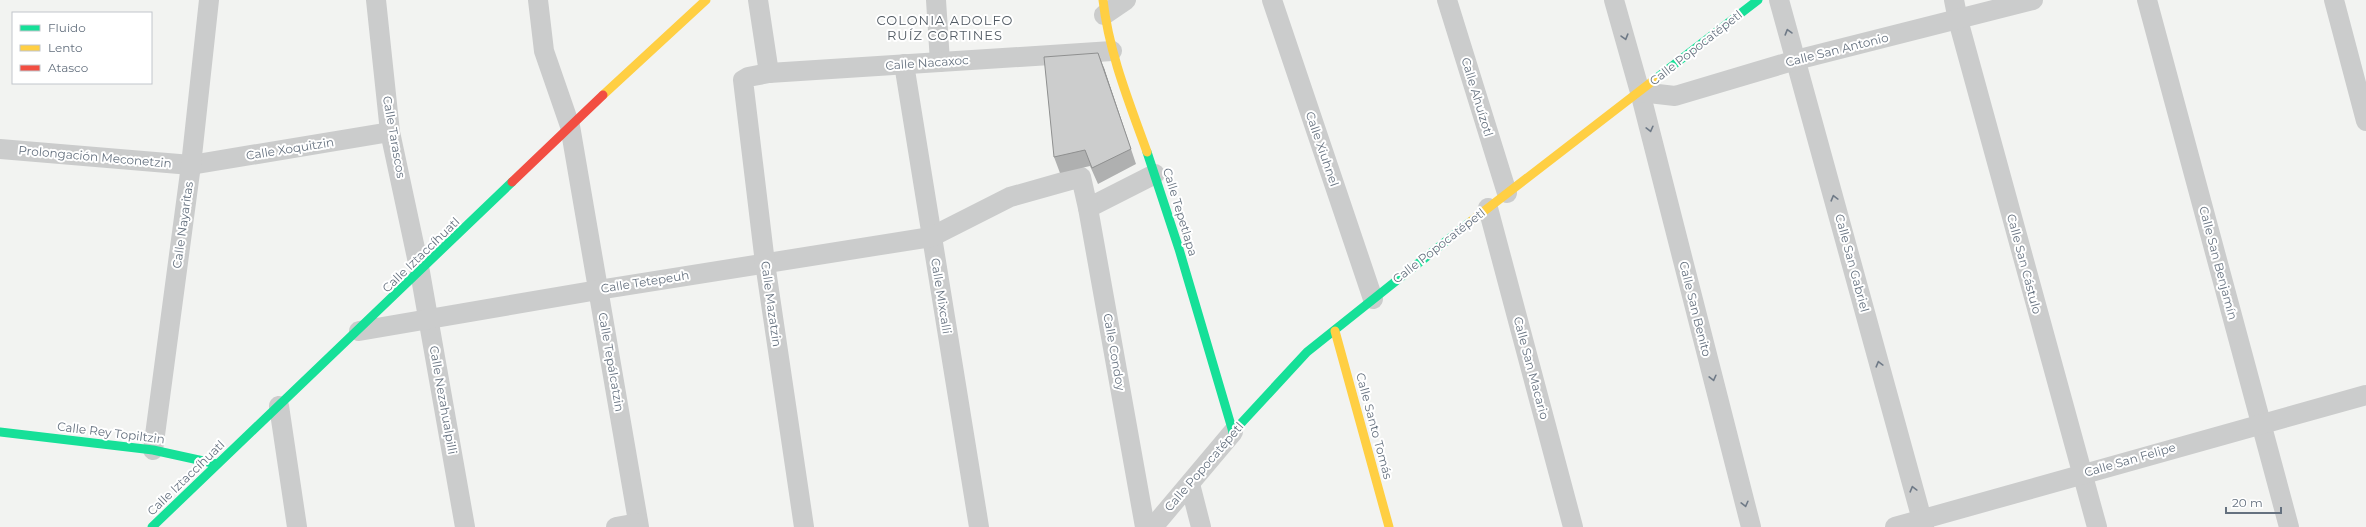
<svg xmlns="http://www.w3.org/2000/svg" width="2366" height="527" font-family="Montserrat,sans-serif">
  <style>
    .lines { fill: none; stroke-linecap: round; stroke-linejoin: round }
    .street { stroke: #cbcccc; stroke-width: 20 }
    .fast { stroke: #16e098; stroke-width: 9 }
    .slow { stroke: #ffcf43; stroke-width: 9 }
    .jam { stroke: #f24e42; stroke-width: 9 }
    .wall { fill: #afb0b0 }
    .shaded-wall { fill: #8f9090 }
    .building { fill: #cccdcd; stroke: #8f9090 }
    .oneway { stroke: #6f7a87 }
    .labels { text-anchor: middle; stroke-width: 4; stroke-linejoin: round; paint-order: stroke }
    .street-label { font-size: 12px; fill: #65717f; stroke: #fff }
    .neighbourhood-label { font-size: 13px; letter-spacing: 1px; fill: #525b64; stroke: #fff }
  </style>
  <rect width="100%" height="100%" fill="#f2f3f1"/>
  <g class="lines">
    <g class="street">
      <path d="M376,0L390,132L420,272L465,527"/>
      <path d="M538,0L544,51L570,126L639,527"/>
      <path d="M758,0L769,73"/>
      <path d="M936,0L940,62"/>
      <path d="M1272,0L1373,299"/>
      <path d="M1447,0L1507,193"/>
      <path d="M1614,0L1640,92L1751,527"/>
      <path d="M1779,0L1924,527"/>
      <path d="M1954,0L1958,20L2097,527"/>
      <path d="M2147,0L2289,527"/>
      <path d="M2334,0L2366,121"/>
      <path d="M1104,15L1126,0"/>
      <path d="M904,64L979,527"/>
      <path d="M1640,92L1675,96L1796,60L2033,0"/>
      <path d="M0,149L191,165L390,132"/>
      <path d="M1088,208L1155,174"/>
      <path d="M1488,208L1573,527"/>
      <path d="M359,331L598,290L931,237L1010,197L1081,177L1088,208L1145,527"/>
      <path d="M279,406L297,527"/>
      <path d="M153,450L191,165L209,0"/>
      <path d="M1190,484L1201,527"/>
      <path d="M616,527L638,523"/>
      <path d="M804,527L765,263L743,80L748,77L769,73L1112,51"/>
      <path d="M1153,527L1233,432"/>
      <path d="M1895,527L2366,395"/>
    </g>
    <g class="fast">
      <path d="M1654,80L1758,0"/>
      <path d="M1147,152L1179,249L1233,432"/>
      <path d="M0,432L153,450L217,464"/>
      <path d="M1233,432L1307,352L1470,222"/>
      <path d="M152,527L512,182"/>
    </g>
    <g class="slow">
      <path d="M1103,0C1109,53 1129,102 1147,152"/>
      <path d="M603,95L706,0"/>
      <path d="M1470,222L1654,80"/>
      <path d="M1335,331L1389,527"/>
    </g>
    <path class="jam" d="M512,182L603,95"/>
  </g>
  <path class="wall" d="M1104,68L1136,164L1098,184L1090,166L1060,173L1054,157Z"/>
  <path class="shaded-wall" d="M1098,53L1104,68L1136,164L1131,149Z"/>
  <path class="building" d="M1098,53L1131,149L1092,168L1085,150L1054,157L1044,57Z"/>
  <defs><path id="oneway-chevron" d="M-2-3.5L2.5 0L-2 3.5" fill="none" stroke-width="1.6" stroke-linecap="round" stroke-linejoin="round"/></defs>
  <g class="oneway">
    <use href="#oneway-chevron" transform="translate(1788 32) rotate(-106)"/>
    <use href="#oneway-chevron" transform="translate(1625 37) rotate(74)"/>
    <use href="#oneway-chevron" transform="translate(1650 129) rotate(76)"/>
    <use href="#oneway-chevron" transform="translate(1834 198) rotate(-105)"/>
    <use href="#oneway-chevron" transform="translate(1879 364) rotate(-105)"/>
    <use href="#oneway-chevron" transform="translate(1713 378) rotate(76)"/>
    <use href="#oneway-chevron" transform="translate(1913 489) rotate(-105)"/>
    <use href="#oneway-chevron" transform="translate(1745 504) rotate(76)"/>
  </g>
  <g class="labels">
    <g class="street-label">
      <text transform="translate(1696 48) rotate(-38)" y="4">Calle Popocatépetl</text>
      <text transform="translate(1837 50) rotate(-14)" y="4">Calle San Antonio</text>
      <text transform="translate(927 63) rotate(-4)" y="4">Calle Nacaxoc</text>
      <text transform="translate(1477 97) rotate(73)" y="4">Calle Ahuízotl</text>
      <text transform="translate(394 137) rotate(80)" y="4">Calle Tarascos</text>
      <text transform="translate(290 149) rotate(-9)" y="4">Calle Xoquitzin</text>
      <text transform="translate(1322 149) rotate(71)" y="4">Calle Xiuhnel</text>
      <text transform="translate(95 157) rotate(5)" y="4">Prolongación Meconetzin</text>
      <text transform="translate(1180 212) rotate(73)" y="4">Calle Tepetlapa</text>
      <text transform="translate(183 225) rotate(-82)" y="4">Calle Nayaritas</text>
      <text transform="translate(1439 246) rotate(-38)" y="4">Calle Popocatépetl</text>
      <text transform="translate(421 255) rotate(-44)" y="4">Calle Iztaccíhuatl</text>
      <text transform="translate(1852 263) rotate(75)" y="4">Calle San Gabriel</text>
      <text transform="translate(2218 263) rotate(75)" y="4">Calle San Benjamín</text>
      <text transform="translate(2024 264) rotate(75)" y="4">Calle San Cástulo</text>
      <text transform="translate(645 282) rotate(-9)" y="4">Calle Tetepeuh</text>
      <text transform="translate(941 296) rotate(81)" y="4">Calle Mixcalli</text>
      <text transform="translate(771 304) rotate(82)" y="4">Calle Mazatzin</text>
      <text transform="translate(1695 309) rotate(76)" y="4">Calle San Benito</text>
      <text transform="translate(1114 352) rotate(80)" y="4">Calle Condoy</text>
      <text transform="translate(611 362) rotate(80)" y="4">Calle Tepálcatzin</text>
      <text transform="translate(1531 368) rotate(75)" y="4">Calle San Macario</text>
      <text transform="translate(443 400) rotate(80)" y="4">Calle Nezahualpilli</text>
      <text transform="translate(1374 426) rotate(75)" y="4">Calle Santo Tomás</text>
      <text transform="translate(111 433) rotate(7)" y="4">Calle Rey Topiltzin</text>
      <text transform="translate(2130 460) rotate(-16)" y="4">Calle San Felipe</text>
      <text transform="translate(1204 467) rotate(-49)" y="4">Calle Popocatépetl</text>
      <text transform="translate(186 478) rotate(-44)" y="4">Calle Iztaccíhuatl</text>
    </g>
    <g class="neighbourhood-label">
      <text x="945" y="25">COLONIA ADOLFO<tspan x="945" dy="15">RUÍZ CORTINES</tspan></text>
    </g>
  </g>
  <rect x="12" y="12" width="140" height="72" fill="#ffffff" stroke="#c1c6cc"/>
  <rect x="20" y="25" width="20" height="6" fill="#16e098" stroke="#c1c6cc"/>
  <text x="48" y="32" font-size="12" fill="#65717f">Fluido</text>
  <rect x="20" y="45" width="20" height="6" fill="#ffcf43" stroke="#c1c6cc"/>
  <text x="48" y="52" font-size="12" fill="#65717f">Lento</text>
  <rect x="20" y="65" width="20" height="6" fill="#f24e42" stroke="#c1c6cc"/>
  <text x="48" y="72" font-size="12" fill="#65717f">Atasco</text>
  <path d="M2226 507v6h55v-6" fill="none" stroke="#65717f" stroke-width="2"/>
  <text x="2232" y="507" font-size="12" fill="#65717f" stroke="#ffffff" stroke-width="3" paint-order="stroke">20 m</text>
</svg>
